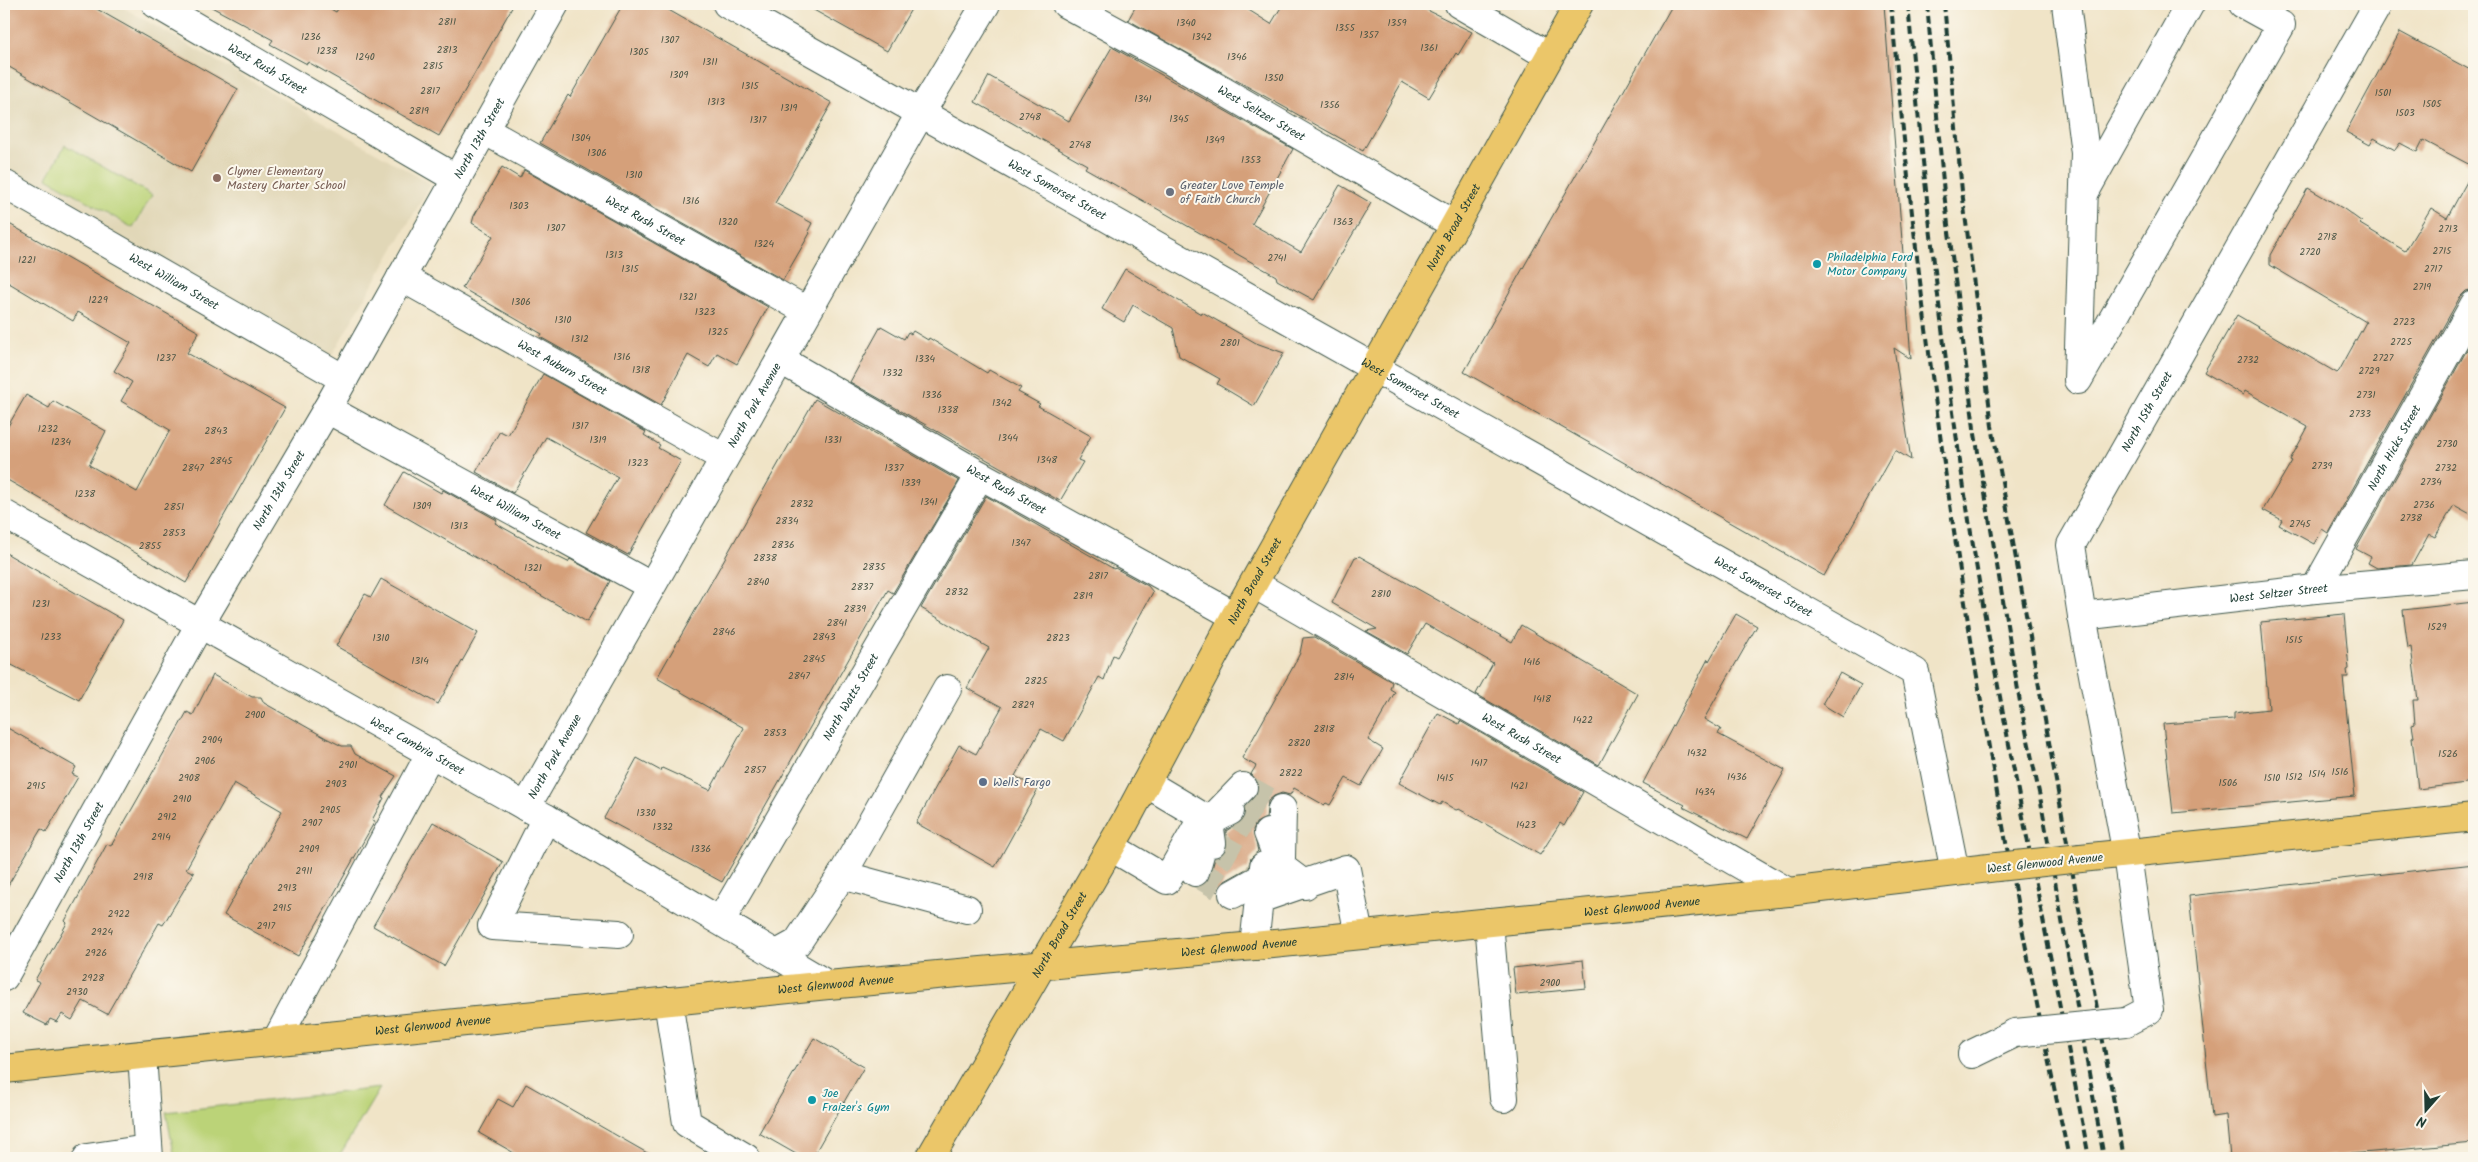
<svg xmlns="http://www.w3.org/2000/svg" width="2478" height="1162" font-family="Kalam,sans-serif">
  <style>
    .built { fill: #e1d7b7 }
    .green { fill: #bbd378; stroke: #6d8856 }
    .building { fill: #d5a07a }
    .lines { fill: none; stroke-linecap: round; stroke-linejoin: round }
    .minor-tunnel { stroke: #c6c3aa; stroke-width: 28; stroke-dasharray: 28 14; stroke-linecap: butt }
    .minor-casing { stroke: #3e564a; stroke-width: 30 }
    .major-casing { stroke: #3e564a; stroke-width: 30 }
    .minor { stroke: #fff; stroke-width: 28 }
    .major { stroke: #ebc669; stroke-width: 28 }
    .rail { stroke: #1f3d34; stroke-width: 4; stroke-dasharray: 8 4; stroke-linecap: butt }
    .minor-bridge-casing { stroke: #3e564a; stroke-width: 30; stroke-linecap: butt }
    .major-bridge-casing { stroke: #3e564a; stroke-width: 30; stroke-linecap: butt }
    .minor-bridge { stroke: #fff; stroke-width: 28 }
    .major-bridge { stroke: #ebc669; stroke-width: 28 }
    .education-dot { fill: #8d6e63; stroke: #fbf7ec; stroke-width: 2 }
    .worship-dot { fill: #6b7280; stroke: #fbf7ec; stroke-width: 2 }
    .culture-dot { fill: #0f9aa8; stroke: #fbf7ec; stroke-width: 2 }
    .service-dot { fill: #5c6f8a; stroke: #fbf7ec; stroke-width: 2 }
    .labels { text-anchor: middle; stroke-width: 4; stroke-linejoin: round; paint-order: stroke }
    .number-label { font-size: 10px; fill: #4c5646 }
    .street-label { font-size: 12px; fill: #1f3d34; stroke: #fbf7ec }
    .education-label { font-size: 12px; fill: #785e54; stroke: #fbf7ec; text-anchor: start }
    .worship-label { font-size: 12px; fill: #5b616d; stroke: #fbf7ec; text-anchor: start }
    .culture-label { font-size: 12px; fill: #0d838f; stroke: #fbf7ec; text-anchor: start }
    .service-label { font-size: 12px; fill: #4e5e75; stroke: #fbf7ec; text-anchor: start }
  </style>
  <rect width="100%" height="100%" fill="#fbf7ec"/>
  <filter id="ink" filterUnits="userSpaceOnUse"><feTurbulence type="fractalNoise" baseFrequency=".02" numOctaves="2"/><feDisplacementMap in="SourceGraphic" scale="10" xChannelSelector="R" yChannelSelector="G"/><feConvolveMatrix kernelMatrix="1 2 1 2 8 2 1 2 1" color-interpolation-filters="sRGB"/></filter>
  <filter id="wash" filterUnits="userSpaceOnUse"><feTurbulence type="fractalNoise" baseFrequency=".0096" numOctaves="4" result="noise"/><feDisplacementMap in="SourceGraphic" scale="20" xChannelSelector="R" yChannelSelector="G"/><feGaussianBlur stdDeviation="1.12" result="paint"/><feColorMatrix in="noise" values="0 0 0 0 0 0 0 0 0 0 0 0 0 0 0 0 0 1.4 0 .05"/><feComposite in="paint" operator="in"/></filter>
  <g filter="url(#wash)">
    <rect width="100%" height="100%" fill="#f0e4c7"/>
    <path class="built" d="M4,4H117L431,184L329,360L4,172Z"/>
    <g class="green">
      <path d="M65,145L152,195L133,228L47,178Z"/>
      <path d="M380,1088L338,1158H175L166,1112Z"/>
    </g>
    <g id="blocks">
      <g class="building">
        <path d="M4,4H88L238,89L191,172L4,64Z"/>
        <path d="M206,4H322L336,12L341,4H514L439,136L308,62L307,64L270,44L273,40Z"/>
        <path d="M623,4H658L832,103L775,203L812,223L808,231L810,233L783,280L540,143L568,95L570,97Z"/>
        <path d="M803,4H914L887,51Z"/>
        <path d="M1137,4H1239L1271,24L1283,4H1415L1472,32L1458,55L1456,53L1429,98L1402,82L1363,151L1128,20Z"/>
        <path d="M1673,4H1884L1911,359L1894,348L1911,460L1895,450L1824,576L1464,372Z"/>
        <path d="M2400,32L2474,72V167L2423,140L2417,152L2400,143L2395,150L2374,138L2370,145L2346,132Z"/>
        <path d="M1112,47L1293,149L1252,224L1301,252L1340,185L1371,203L1314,300L1277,280L1276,276L1085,168L1087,165L975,102L989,76L1069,121Z"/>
        <path d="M502,167L520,178L524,170L768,307L737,364L717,353L709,367L688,355L661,405L540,337L542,334L462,288L493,236L472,223L474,216Z"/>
        <path d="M2474,169V289L2466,291L2460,297L2328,533L2322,529L2314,544L2279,525L2282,520L2263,510L2292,461L2290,460L2308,427L2245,391L2243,395L2204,372L2237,315L2337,373L2339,371L2366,322L2270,265V255L2308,188L2344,209L2362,222L2360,224L2405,251L2431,208L2447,218Z"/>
        <path d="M4,221L199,332L187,353L285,408L186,583L82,521L81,522L4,478V433L26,395L49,408L53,401L106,431L89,465L137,492L170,430L121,401L132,382L114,371L131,343L78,312L73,321L4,280Z"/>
        <path d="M1125,269L1201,314L1202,312L1256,343L1284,353L1254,406L1217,384L1220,379L1179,356L1173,328L1133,305L1124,322L1102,309Z"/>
        <path d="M881,326L904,339L908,332L911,334L913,331L928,340L929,338L987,373L989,370L1021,388L1018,392L1040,404L1038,406L1091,436L1078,460L1083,462L1060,501L850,382Z"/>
        <path d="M2474,337V516L2454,505L2435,537L2429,534L2412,565L2377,568L2368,563L2371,557L2356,549Z"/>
        <path d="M543,374L646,432L644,435L660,445L658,448L681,461L628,555L586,532L618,477L546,437L513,493L476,472L500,431L508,435Z"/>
        <path d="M815,399L959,481L893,593L888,590L722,882L604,818L637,758L661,771L662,768L710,790L744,728L657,678Z"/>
        <path d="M404,472L441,493L443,490L497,520L495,523L534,545L568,562L570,559L610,581L587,622L385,505Z"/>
        <path d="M986,496L1114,569L1115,568L1148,586L1153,592L1117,657L1113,655L1104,680L1099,677L1064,741L1041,729L1015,776L1038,789L995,867L916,823L959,745L976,754L1002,707L967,688L989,648L921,608Z"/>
        <path d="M4,552L123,620L79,700L4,661Z"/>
        <path d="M1359,556L1512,642L1521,625L1638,694L1599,765L1476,694L1493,663L1425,624L1407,654L1366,631L1377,629L1332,603L1355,557L1357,558Z"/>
        <path d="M381,579L478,633L438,704L336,646L365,594L371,597Z"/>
        <path d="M2474,602V782L2418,789L2412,738L2414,737L2412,725L2415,724L2413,700H2418L2411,647L2408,648L2403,610Z"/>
        <path d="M1736,614L1757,626L1704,719L1721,729L1718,734L1785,770L1747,839L1683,807L1685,805L1643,783L1708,659L1709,661Z"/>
        <path d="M2344,614L2349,669L2347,670L2348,677H2343L2355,796L2173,813L2163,724L2234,719V713L2269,709L2261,622Z"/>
        <path d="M1314,637L1392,682L1390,689L1395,692L1368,740L1383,749L1361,786L1346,778L1330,805L1326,803L1324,805L1294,788L1290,795L1282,793L1274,796L1268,801L1266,818L1256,823L1253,830L1258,851L1251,858L1248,868L1225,881L1218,892L1204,884L1210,876L1215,858L1222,855L1226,849V831L1243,820L1245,808L1258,790V782L1251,774L1256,766L1242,758L1293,667L1300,653L1303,638Z"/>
        <path d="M1840,673L1861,685L1843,717L1822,704Z"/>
        <path d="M213,675L252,697H261L264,703L326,738L342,746H351L355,754L396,776L382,797L384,798L372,820L375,821L331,899L298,956L224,915L282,811L234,783L186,869L194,873L163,925L159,923L107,1014L83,1001L72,1020L62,1014L57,1022L50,1019L47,1025L23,1013L40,982L35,980L67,923L65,921L107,844L111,846L187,712L193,715Z"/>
        <path d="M1438,713L1459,724L1460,721L1583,792L1564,826L1560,823L1540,855L1459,809L1456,810L1442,802L1440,805L1399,783Z"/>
        <path d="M4,726L76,767L72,774L78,777L46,832L41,829L4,892Z"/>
        <path d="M433,822L503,862L444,966L373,926Z"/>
        <path d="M2474,864V1143L2306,1158H2230L2226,1115L2212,1117L2189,896Z"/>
        <path d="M1583,960L1586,988L1516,995L1513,968Z"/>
        <path d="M814,1038L864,1067L812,1158H803L759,1133Z"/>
        <path d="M526,1084L565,1106L656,1158H523L479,1133L498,1099L513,1107Z"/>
      </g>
    </g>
  </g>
  <g filter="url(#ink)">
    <use href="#blocks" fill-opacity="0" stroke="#3e564a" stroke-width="1"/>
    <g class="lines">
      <g class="minor-tunnel">
        <path d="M1243,787L1282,809"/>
        <path d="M1230,811L1268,833"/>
        <path d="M1212,843L1250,865"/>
        <path d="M1195,872L1233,894"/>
      </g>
      <defs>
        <g id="minor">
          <path id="s1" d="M156,4L457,179"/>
          <path id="s2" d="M727,4L1915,672L1955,872"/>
          <path id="s3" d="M1066,4L1171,61L1455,225"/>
          <path d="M1459,4L1549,56"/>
          <path d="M2066,4L2085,153L2078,380L2281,25L2243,4"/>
          <path id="s4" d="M484,130L807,311"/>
          <path id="s5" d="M4,184L344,379"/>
          <path d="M2086,190L2190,4"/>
          <path id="s6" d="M401,277L724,458"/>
          <path id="s7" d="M781,360L980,475L1235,616"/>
          <path id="s8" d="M327,409L651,586"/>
          <path id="s9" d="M4,514L546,818L828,985"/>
          <path id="s10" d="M1254,584L1788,892"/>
          <path id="s11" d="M2315,589L2474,305"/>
          <path id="s12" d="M2082,616L2315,589L2474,575"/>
          <path id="s13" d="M526,807L920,114L986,4"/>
          <path d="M1230,811L1209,822L1243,787"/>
          <path d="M546,818L492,926L619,934"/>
          <path d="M1111,847L1167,880L1203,817L1146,783"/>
          <path d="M1281,858L1282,809"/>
          <path d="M1264,866L1281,867L1268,833"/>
          <path d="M1195,872L1209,822L1212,843"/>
          <path d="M842,875L967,909"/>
          <path d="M1233,894L1281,867L1305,885"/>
          <path id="s14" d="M721,920L980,475"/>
          <path d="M1489,922L1504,1098"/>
          <path d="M1254,946L1259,899L1346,869L1359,935"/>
          <path d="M777,954L797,943L842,875L947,689"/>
          <path id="s15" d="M4,977L200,624L327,409L555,4"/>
          <path d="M668,1001L687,1123L746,1158"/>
          <path id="s16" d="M2126,1022L2149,1010L2127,855L2082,616L2071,545L2378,4"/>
          <path d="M276,1041L430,754"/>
          <path d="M1972,1054L2015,1033"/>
          <path d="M142,1055L149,1158"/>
          <path d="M87,1158L147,1149"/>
        </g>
        <g id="major">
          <path d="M2081,858L2474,817"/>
          <path id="s17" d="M4,1069L828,985L1254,946L1788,892L1997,867"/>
          <path id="s18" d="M930,1158L1125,822L1235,616L1579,4"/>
        </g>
      </defs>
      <use href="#minor" class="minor-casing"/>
      <use href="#major" class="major-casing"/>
      <use href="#minor" class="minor"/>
      <use href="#major" class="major"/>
      <g class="rail">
        <path d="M1891,4C1925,392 1987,777 2069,1158"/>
        <path d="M1908,4C1926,208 1949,413 1985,616C2018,797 2055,977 2089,1158"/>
        <path d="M1927,4L1944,193L1974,428L2020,702L2041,802L2104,1158"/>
        <path d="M1944,4L1962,191L1992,426L2124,1158"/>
      </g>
      <defs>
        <path id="minor-bridge" d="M2015,1033L2126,1022"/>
        <path id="major-bridge" d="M1997,867L2081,858"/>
      </defs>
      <use href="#minor-bridge" class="minor-bridge-casing"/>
      <use href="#major-bridge" class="major-bridge-casing"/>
      <use href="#minor-bridge" class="minor-bridge"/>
      <use href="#major-bridge" class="major-bridge"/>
    </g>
  </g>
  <circle class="education-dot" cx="217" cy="178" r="5"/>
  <circle class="worship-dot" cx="1170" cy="192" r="5"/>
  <g class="culture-dot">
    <circle cx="1817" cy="264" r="5"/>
    <circle cx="812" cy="1100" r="5"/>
  </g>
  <circle class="service-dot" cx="983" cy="782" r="5"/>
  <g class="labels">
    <g class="number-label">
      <text x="447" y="25">2811</text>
      <text x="1186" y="26">1340</text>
      <text x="1397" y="26">1359</text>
      <text x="1345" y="31">1355</text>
      <text x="1369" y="38">1357</text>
      <text x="311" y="40">1236</text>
      <text x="1202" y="40">1342</text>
      <text x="670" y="43">1307</text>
      <text x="1429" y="51">1361</text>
      <text x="447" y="53">2813</text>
      <text x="327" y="54">1238</text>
      <text x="639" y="55">1305</text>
      <text x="365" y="60">1240</text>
      <text x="1237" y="60">1346</text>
      <text x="710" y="65">1311</text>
      <text x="433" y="69">2815</text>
      <text x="679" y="78">1309</text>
      <text x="1274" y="81">1350</text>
      <text x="750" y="89">1315</text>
      <text x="430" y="94">2817</text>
      <text x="2383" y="96">1501</text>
      <text x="1143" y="102">1341</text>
      <text x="716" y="105">1313</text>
      <text x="2432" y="107">1505</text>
      <text x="1330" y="108">1356</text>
      <text x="789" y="111">1319</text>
      <text x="419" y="114">2819</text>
      <text x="2405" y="116">1503</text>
      <text x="1030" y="120">2748</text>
      <text x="1179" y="122">1345</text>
      <text x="758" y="123">1317</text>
      <text x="581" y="141">1304</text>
      <text x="1215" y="143">1349</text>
      <text x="1080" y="148">2748</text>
      <text x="597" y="156">1306</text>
      <text x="1251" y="163">1353</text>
      <text x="634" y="178">1310</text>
      <text x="691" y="204">1316</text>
      <text x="519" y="209">1303</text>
      <text x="728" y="225">1320</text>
      <text x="1343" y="225">1363</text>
      <text x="556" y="231">1307</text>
      <text x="2448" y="232">2713</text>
      <text x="2327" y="240">2718</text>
      <text x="764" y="247">1324</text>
      <text x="2442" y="254">2715</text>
      <text x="2310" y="255">2720</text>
      <text x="614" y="258">1313</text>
      <text x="1277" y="261">2741</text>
      <text x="27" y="263">1221</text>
      <text x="630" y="272">1315</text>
      <text x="2433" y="272">2717</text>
      <text x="2422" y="290">2719</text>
      <text x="688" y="300">1321</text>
      <text x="98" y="303">1229</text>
      <text x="521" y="305">1306</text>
      <text x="705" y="315">1323</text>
      <text x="563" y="323">1310</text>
      <text x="2404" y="325">2723</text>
      <text x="718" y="335">1325</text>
      <text x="580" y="342">1312</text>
      <text x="2401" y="345">2725</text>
      <text x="1230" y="346">2801</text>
      <text x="622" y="360">1316</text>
      <text x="166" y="361">1237</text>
      <text x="2383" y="361">2727</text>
      <text x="925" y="362">1334</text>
      <text x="2248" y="363">2732</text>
      <text x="641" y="373">1318</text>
      <text x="2369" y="374">2729</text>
      <text x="893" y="376">1332</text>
      <text x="932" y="398">1336</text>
      <text x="2366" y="398">2731</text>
      <text x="1002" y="406">1342</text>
      <text x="948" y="413">1338</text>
      <text x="2360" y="417">2733</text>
      <text x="580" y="429">1317</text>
      <text x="48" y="432">1232</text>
      <text x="216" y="434">2843</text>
      <text x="1008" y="441">1344</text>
      <text x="598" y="443">1319</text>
      <text x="833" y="443">1331</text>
      <text x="61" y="445">1234</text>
      <text x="2447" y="447">2730</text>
      <text x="1047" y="463">1348</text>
      <text x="221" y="464">2845</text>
      <text x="638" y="466">1323</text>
      <text x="2322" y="469">2739</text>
      <text x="193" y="471">2847</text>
      <text x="894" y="471">1337</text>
      <text x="2446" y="471">2732</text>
      <text x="2431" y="485">2734</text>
      <text x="911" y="486">1339</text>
      <text x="85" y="497">1238</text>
      <text x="929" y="505">1341</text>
      <text x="802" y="507">2832</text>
      <text x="2424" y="508">2736</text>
      <text x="422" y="509">1309</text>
      <text x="174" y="510">2851</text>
      <text x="2411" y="521">2738</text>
      <text x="787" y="524">2834</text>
      <text x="2300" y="527">2745</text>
      <text x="459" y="529">1313</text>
      <text x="174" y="536">2853</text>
      <text x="1021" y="546">1347</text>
      <text x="783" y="548">2836</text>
      <text x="150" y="549">2855</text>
      <text x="765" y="561">2838</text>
      <text x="874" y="570">2835</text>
      <text x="533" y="571">1321</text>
      <text x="1098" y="579">2817</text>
      <text x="758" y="585">2840</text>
      <text x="862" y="590">2837</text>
      <text x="957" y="595">2832</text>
      <text x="1381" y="597">2810</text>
      <text x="1083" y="599">2819</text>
      <text x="41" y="607">1231</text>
      <text x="855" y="612">2839</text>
      <text x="837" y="626">2841</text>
      <text x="2437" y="630">1529</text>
      <text x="724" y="635">2846</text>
      <text x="51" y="640">1233</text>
      <text x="824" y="640">2843</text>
      <text x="381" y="641">1310</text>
      <text x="1058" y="641">2823</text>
      <text x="2294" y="643">1515</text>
      <text x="814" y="662">2845</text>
      <text x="420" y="664">1314</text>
      <text x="1532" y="665">1416</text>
      <text x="799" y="679">2847</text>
      <text x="1344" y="680">2814</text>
      <text x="1036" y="684">2825</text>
      <text x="1542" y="702">1418</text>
      <text x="1023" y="708">2829</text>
      <text x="255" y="718">2900</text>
      <text x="1583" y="723">1422</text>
      <text x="1324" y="732">2818</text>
      <text x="775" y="736">2853</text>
      <text x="212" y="743">2904</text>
      <text x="1299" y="746">2820</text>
      <text x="1697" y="756">1432</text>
      <text x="2448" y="757">1526</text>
      <text x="205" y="764">2906</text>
      <text x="1479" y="766">1417</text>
      <text x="348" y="768">2901</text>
      <text x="755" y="773">2857</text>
      <text x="2340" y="775">1516</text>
      <text x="1291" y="776">2822</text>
      <text x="2317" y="777">1514</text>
      <text x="1737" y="780">1436</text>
      <text x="2294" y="780">1512</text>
      <text x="189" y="781">2908</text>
      <text x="1445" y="781">1415</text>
      <text x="2272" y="781">1510</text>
      <text x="2228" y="786">1506</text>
      <text x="336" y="787">2903</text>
      <text x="36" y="789">2915</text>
      <text x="1519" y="789">1421</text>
      <text x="1705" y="795">1434</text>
      <text x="182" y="802">2910</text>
      <text x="330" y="813">2905</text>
      <text x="646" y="816">1330</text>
      <text x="167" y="820">2912</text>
      <text x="312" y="826">2907</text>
      <text x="1526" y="828">1423</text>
      <text x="663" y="830">1332</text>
      <text x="161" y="840">2914</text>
      <text x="309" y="852">2909</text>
      <text x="701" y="852">1336</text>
      <text x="304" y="874">2911</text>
      <text x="143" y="880">2918</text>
      <text x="287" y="891">2913</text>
      <text x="282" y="911">2915</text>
      <text x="119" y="917">2922</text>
      <text x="266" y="929">2917</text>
      <text x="102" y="935">2924</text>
      <text x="96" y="956">2926</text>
      <text x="93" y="981">2928</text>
      <text x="1550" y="986">2900</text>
      <text x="77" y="995">2930</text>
    </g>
    <g class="street-label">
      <text dy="4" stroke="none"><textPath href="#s1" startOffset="129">West Rush Street</textPath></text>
      <text dy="4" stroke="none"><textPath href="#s3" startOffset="224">West Seltzer Street</textPath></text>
      <text dy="4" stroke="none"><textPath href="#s15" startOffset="964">North 13th Street</textPath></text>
      <text dy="4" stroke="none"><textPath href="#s2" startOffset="379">West Somerset Street</textPath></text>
      <text dy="4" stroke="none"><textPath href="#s4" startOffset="185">West Rush Street</textPath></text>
      <text dy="4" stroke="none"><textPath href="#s18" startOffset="1068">North Broad Street</textPath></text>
      <text dy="4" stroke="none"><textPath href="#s5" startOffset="196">West William Street</textPath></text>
      <text dy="4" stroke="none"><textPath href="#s6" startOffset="185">West Auburn Street</textPath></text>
      <text dy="4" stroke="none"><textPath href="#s2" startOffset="784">West Somerset Street</textPath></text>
      <text dy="4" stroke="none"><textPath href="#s13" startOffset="462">North Park Avenue</textPath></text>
      <text dy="4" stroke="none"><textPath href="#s16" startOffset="651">North 15th Street</textPath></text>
      <text dy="4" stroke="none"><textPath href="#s11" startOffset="162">North Hicks Street</textPath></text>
      <text dy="4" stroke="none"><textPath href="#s15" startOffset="559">North 13th Street</textPath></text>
      <text dy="4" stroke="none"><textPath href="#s7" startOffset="260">West Rush Street</textPath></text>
      <text dy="4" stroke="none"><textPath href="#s8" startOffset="215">West William Street</textPath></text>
      <text dy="4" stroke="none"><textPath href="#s18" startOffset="662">North Broad Street</textPath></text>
      <text dy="4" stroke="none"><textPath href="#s2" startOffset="1189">West Somerset Street</textPath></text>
      <text dy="4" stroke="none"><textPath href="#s12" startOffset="198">West Seltzer Street</textPath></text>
      <text dy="4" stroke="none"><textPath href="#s14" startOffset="258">North Watts Street</textPath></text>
      <text dy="4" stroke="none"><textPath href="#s10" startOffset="309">West Rush Street</textPath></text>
      <text dy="4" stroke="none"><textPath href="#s9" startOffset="474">West Cambria Street</textPath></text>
      <text dy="4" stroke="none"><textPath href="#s13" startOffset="58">North Park Avenue</textPath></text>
      <text dy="4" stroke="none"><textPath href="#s15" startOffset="154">North 13th Street</textPath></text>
      <text transform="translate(2045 863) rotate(-6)" y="4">West Glenwood Avenue</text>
      <text dy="4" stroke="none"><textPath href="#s17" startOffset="1646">West Glenwood Avenue</textPath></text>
      <text dy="4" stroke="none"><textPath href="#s18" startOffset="258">North Broad Street</textPath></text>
      <text dy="4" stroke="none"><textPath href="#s17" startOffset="1241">West Glenwood Avenue</textPath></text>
      <text dy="4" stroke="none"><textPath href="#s17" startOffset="836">West Glenwood Avenue</textPath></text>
      <text dy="4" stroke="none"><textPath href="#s17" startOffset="431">West Glenwood Avenue</textPath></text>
    </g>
    <g class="education-label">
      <text x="227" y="175">Clymer Elementary<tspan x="227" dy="14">Mastery Charter School</tspan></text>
    </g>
    <g class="worship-label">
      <text x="1180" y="189">Greater Love Temple<tspan x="1180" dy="14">of Faith Church</tspan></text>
    </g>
    <g class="culture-label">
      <text x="1827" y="261">Philadelphia Ford<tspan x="1827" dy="14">Motor Company</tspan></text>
      <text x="822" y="1097">Joe<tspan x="822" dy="14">Fraizer's Gym</tspan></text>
    </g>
    <g class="service-label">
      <text x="993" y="786">Wells Fargo</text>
    </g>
  </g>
  <rect width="2478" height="1162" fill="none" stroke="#fbf7ec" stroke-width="20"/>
  <g transform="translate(2426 1110) rotate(200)" stroke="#fbf7ec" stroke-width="4" paint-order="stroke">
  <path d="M0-4L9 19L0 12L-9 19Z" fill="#1f3d34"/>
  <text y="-8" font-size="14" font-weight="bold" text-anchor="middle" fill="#1f3d34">N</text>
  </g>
</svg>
